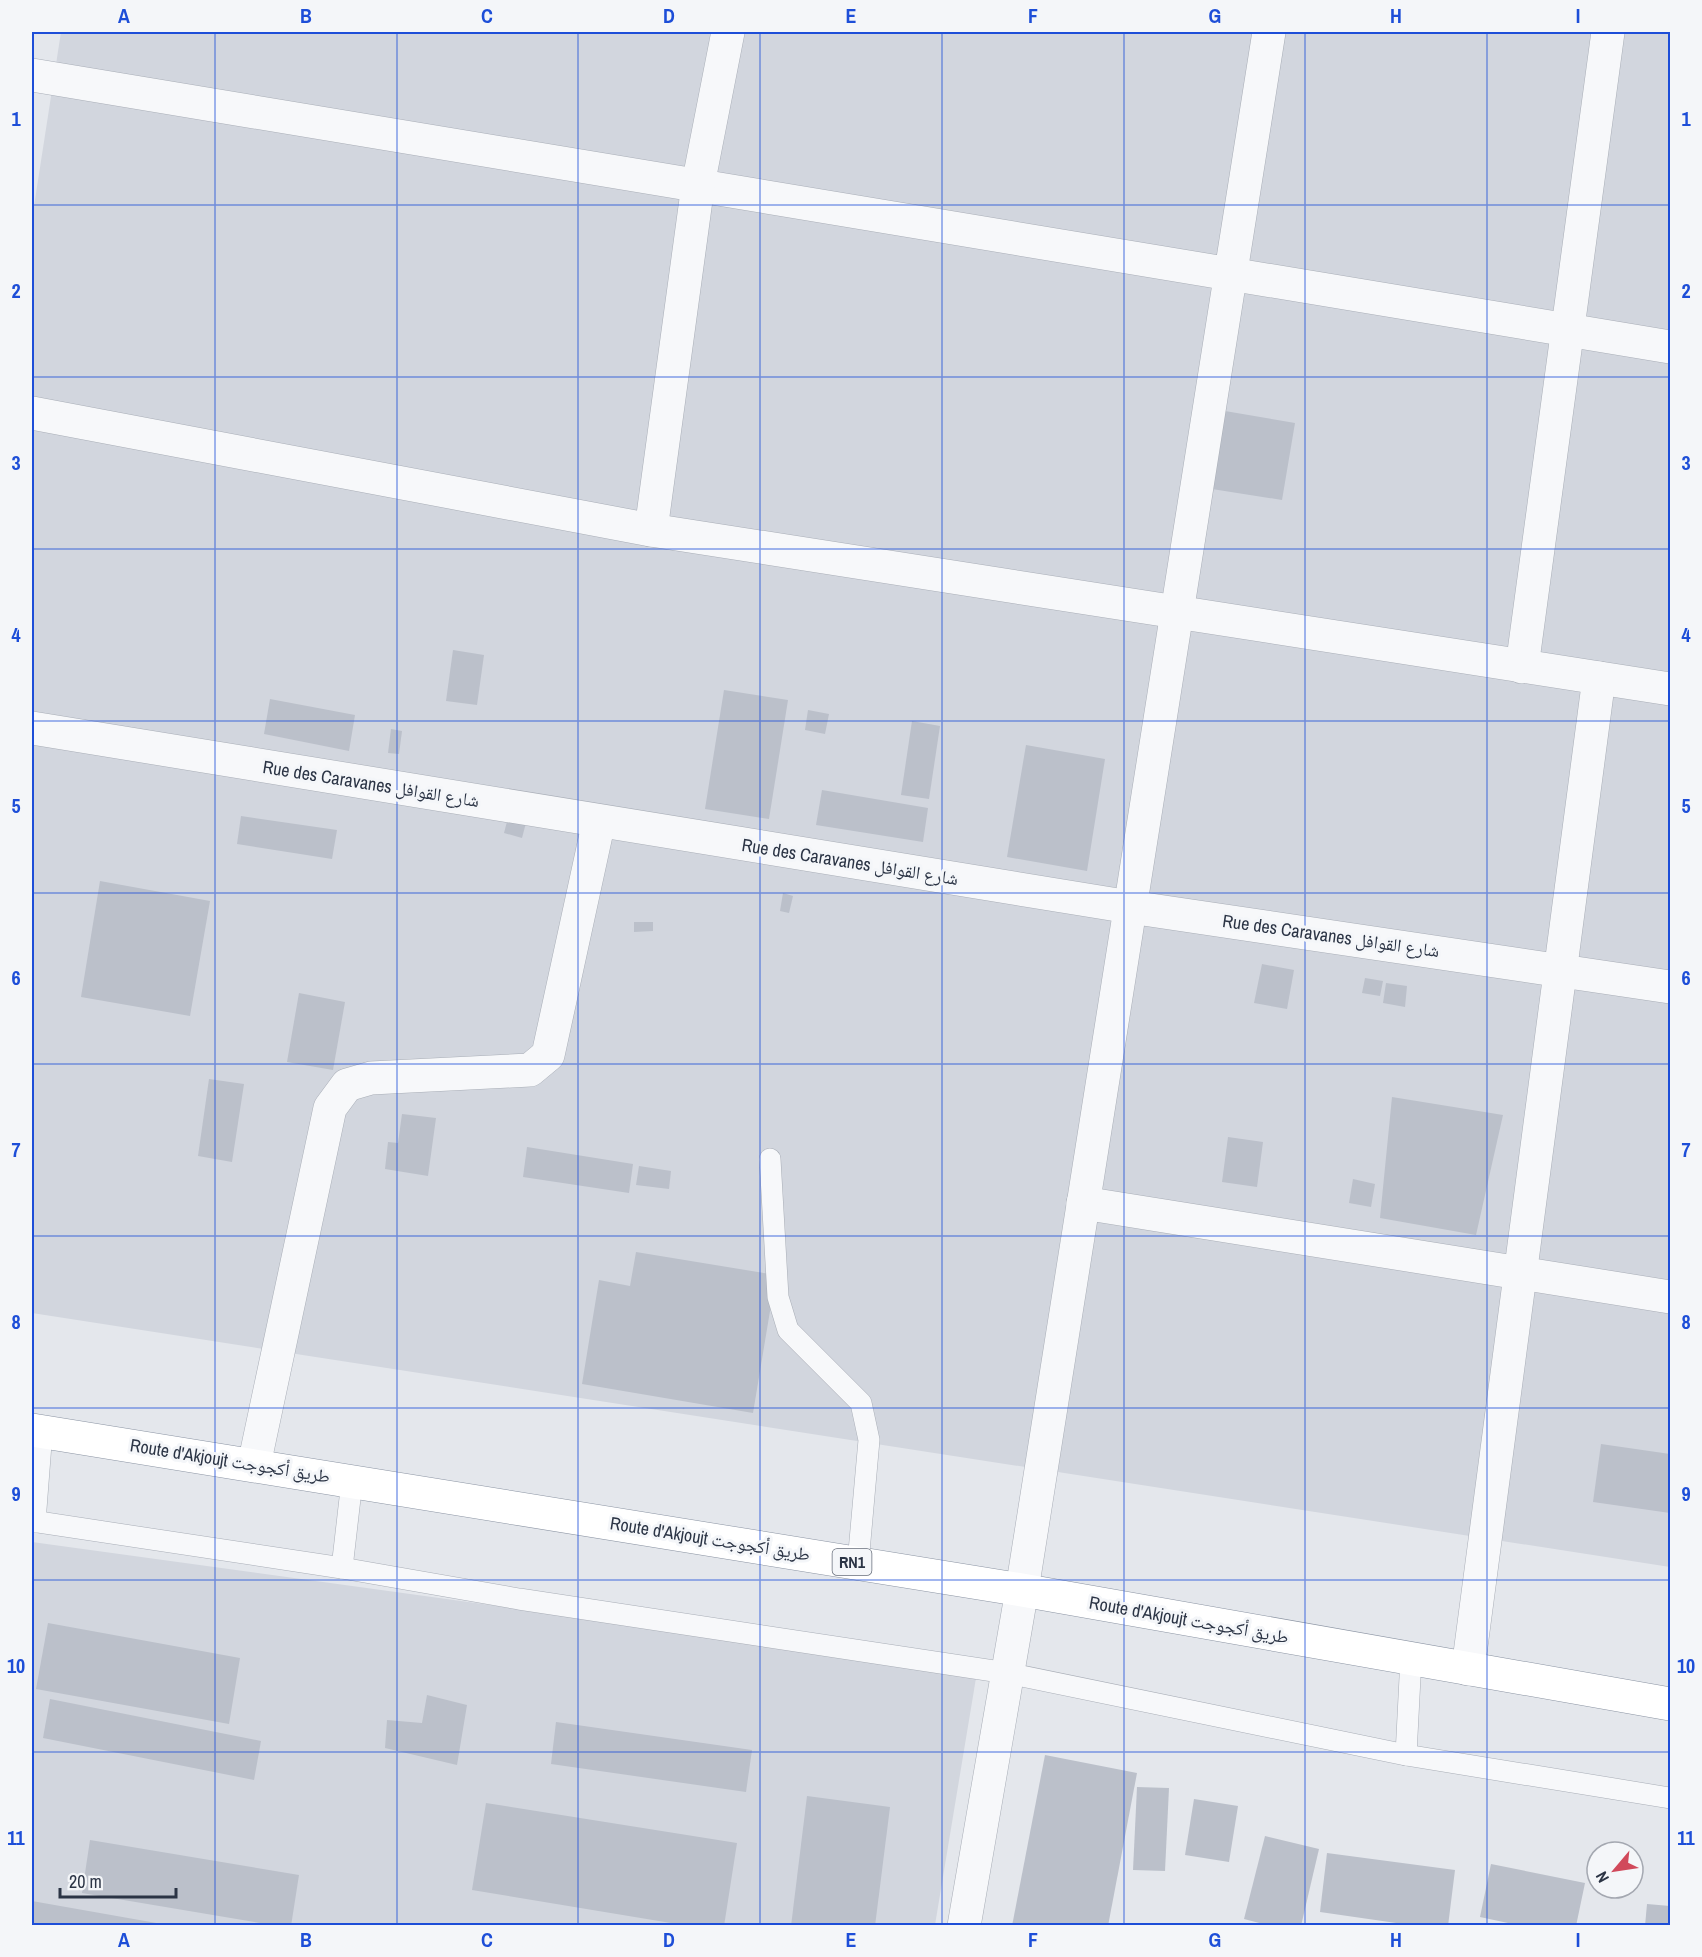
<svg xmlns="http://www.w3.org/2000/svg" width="1702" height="1957" font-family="'Archivo Narrow','Noto Naskh Arabic',sans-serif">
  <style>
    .built { fill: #d2d6de }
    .building { fill: #bbc0ca }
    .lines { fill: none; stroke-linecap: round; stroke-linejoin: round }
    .lane-casing { stroke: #a9aeb7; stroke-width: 22 }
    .street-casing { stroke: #a9aeb7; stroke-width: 34 }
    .highway-casing { stroke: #8b94a3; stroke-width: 34 }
    .lane { stroke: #f7f8fa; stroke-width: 21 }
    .street { stroke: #f7f8fa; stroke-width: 33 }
    .highway { stroke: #fff; stroke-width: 33 }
    .grid { fill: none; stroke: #1d4ed8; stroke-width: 1.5; stroke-opacity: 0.55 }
    .labels { text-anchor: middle; stroke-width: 6; stroke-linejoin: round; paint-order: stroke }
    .shield { fill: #f4f6f9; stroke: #676e7b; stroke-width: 1.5 }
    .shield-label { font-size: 16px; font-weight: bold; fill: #2b3445 }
    .street-label { font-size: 18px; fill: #2b3445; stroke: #f4f6f9 }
    .neatline { fill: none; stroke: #1d4ed8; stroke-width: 2 }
    .grid-label { font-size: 20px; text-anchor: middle; font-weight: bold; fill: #1d4ed8 }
  </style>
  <rect width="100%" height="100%" fill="#e4e7ec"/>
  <g class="built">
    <path d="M61,32H1670V1567L32,1313V219Z"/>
    <path d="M32,1542L977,1672L935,1925L32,1926Z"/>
  </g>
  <g class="building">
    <path d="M1225,411L1295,423L1282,500L1212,489Z"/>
    <path d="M453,650L484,655L477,705L446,701Z"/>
    <path d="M724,690L788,700L769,819L705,809Z"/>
    <path d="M270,699L355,715L349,751L264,734Z"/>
    <path d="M808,710L829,714L825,734L805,730Z"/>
    <path d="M912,721L940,726L929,799L901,795Z"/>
    <path d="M391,729L402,731L399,754L388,753Z"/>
    <path d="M1026,745L1105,759L1087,871L1007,857Z"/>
    <path d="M822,790L928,808L923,842L816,825Z"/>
    <path d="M509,814L527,819L522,838L504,833Z"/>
    <path d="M241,816L337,830L332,859L237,844Z"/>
    <path d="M100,881L210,901L190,1016L81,997Z"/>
    <path d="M783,893L793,896L789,913L780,911Z"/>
    <path d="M634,922H653V931L634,932Z"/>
    <path d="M1262,964L1294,970L1287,1009L1254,1003Z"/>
    <path d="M1365,978L1383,981L1380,996L1362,993Z"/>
    <path d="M1386,983L1407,986L1405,1007L1383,1003Z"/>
    <path d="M299,993L345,1002L333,1070L287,1062Z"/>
    <path d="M209,1079L244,1084L232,1162L198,1156Z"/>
    <path d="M1392,1097L1503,1115L1476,1235L1380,1218Z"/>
    <path d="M402,1114L436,1118L428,1176L385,1169L388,1142L398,1143Z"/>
    <path d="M1228,1137L1263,1142L1257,1187L1222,1182Z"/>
    <path d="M527,1147L633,1164L629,1193L523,1177Z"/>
    <path d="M639,1166L671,1171L669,1189L636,1185Z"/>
    <path d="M1353,1179L1375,1184L1371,1207L1349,1203Z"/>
    <path d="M636,1252L776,1275L753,1413L582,1384L599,1280L630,1286Z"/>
    <path d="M1601,1444L1670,1454V1513L1593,1502Z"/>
    <path d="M48,1623L240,1658L229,1724L36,1689Z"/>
    <path d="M427,1695L467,1705L457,1765L385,1748L387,1720L422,1723Z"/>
    <path d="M50,1699L261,1741L254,1780L43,1738Z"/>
    <path d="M556,1722L752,1750L746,1792L551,1764Z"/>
    <path d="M1045,1755L1137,1773L1108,1926H1012Z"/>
    <path d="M1137,1787L1169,1788L1165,1871L1133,1870Z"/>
    <path d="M807,1796L890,1807L875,1926H791Z"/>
    <path d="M1194,1799L1238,1806L1229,1862L1185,1855Z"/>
    <path d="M486,1803L737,1843L724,1926H689L472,1890Z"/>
    <path d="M1265,1836L1319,1849L1301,1926H1271L1244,1919Z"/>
    <path d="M90,1840L299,1875L291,1926H278L82,1893Z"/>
    <path d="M1327,1853L1455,1870L1448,1926H1417L1320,1912Z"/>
    <path d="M1491,1864L1585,1883L1576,1926H1522L1480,1917Z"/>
    <path d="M32,1901L162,1924V1926H32Z"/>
    <path d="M1647,1904L1670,1906V1926H1645Z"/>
  </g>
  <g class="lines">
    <defs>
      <g id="lane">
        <path d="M770,1159L778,1297L788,1330L861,1403L869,1440L858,1563"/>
        <path d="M32,1521L342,1568L519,1599L1007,1673L1406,1755L1670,1798"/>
        <path d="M35,1522L42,1431"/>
        <path d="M342,1568L352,1481"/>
        <path d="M1406,1755L1411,1658"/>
      </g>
      <g id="street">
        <path d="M32,75L1670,347"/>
        <path d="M32,413L651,530L1670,689"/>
        <path d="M651,530L698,185L728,32"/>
        <path d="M1522,667L1608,32"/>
        <path d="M32,728L1130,907L1670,987"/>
        <path d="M1083,1203L1670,1297"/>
        <path d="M254,1465L330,1108L347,1085L371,1078L530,1070L548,1055L599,821"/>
        <path d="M1468,1669L1599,678"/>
        <path d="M964,1926L1022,1590L1269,32"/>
      </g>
      <path id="highway" d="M32,1430L1022,1590L1670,1704"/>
    </defs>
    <use href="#lane" class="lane-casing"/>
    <use href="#street" class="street-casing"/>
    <use href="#highway" class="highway-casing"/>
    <use href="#lane" class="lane"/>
    <use href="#street" class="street"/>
    <use href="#highway" class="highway"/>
  </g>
  <path class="grid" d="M215,32V1926M397,32V1926M578,32V1926M760,32V1926M942,32V1926M1124,32V1926M1305,32V1926M1487,32V1926M32,205H1670M32,377H1670M32,549H1670M32,721H1670M32,893H1670M32,1064H1670M32,1236H1670M32,1408H1670M32,1580H1670M32,1752H1670"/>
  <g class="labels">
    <rect class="shield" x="832.5" y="1549" width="39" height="26" rx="4.5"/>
    <g class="shield-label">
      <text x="852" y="1568">RN1</text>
    </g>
    <g class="street-label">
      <text transform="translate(371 784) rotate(9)" y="6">Rue des Caravanes شارع القوافل</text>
      <text transform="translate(850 862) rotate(9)" y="6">Rue des Caravanes شارع القوافل</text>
      <text transform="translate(1331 936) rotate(8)" y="6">Rue des Caravanes شارع القوافل</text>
      <text transform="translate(230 1461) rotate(9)" y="6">Route d'Akjoujt طريق أكجوجت</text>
      <text transform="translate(710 1539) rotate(9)" y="6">Route d'Akjoujt طريق أكجوجت</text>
      <text transform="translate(1189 1620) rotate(10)" y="6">Route d'Akjoujt طريق أكجوجت</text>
    </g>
  </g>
  <rect width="1702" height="1957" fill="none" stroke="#f4f6f9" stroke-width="66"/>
  <g transform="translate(1615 1870) rotate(241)"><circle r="28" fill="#f4f6f9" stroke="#a4a8b1" stroke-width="1.5"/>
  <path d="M0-4.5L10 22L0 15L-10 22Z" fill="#d1495b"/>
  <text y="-9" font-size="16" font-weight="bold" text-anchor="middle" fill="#2b3445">N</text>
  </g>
  <path d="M60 1888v9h116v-9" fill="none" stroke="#2b3445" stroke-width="3"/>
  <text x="69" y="1888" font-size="18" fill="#2b3445" stroke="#f4f6f9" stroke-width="4.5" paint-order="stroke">20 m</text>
  <rect x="33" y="33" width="1636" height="1891" class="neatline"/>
  <g class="grid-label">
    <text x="124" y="23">A</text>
    <text x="306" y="23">B</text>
    <text x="487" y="23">C</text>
    <text x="669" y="23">D</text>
    <text x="851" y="23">E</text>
    <text x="1033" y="23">F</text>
    <text x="1215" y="23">G</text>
    <text x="1396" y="23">H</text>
    <text x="1578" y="23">I</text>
    <text x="16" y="126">1</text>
    <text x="1686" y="126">1</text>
    <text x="16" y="298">2</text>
    <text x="1686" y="298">2</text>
    <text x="16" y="470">3</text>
    <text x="1686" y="470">3</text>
    <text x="16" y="642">4</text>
    <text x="1686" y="642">4</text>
    <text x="16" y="813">5</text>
    <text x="1686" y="813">5</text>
    <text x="16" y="985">6</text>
    <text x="1686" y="985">6</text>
    <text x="16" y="1157">7</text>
    <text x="1686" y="1157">7</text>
    <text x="16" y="1329">8</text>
    <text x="1686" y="1329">8</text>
    <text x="16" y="1501">9</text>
    <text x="1686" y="1501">9</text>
    <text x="16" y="1673">10</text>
    <text x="1686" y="1673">10</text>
    <text x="16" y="1845">11</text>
    <text x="1686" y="1845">11</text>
    <text x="124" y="1947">A</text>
    <text x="306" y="1947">B</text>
    <text x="487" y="1947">C</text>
    <text x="669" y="1947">D</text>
    <text x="851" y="1947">E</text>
    <text x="1033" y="1947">F</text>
    <text x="1215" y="1947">G</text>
    <text x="1396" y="1947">H</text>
    <text x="1578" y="1947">I</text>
  </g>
</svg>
